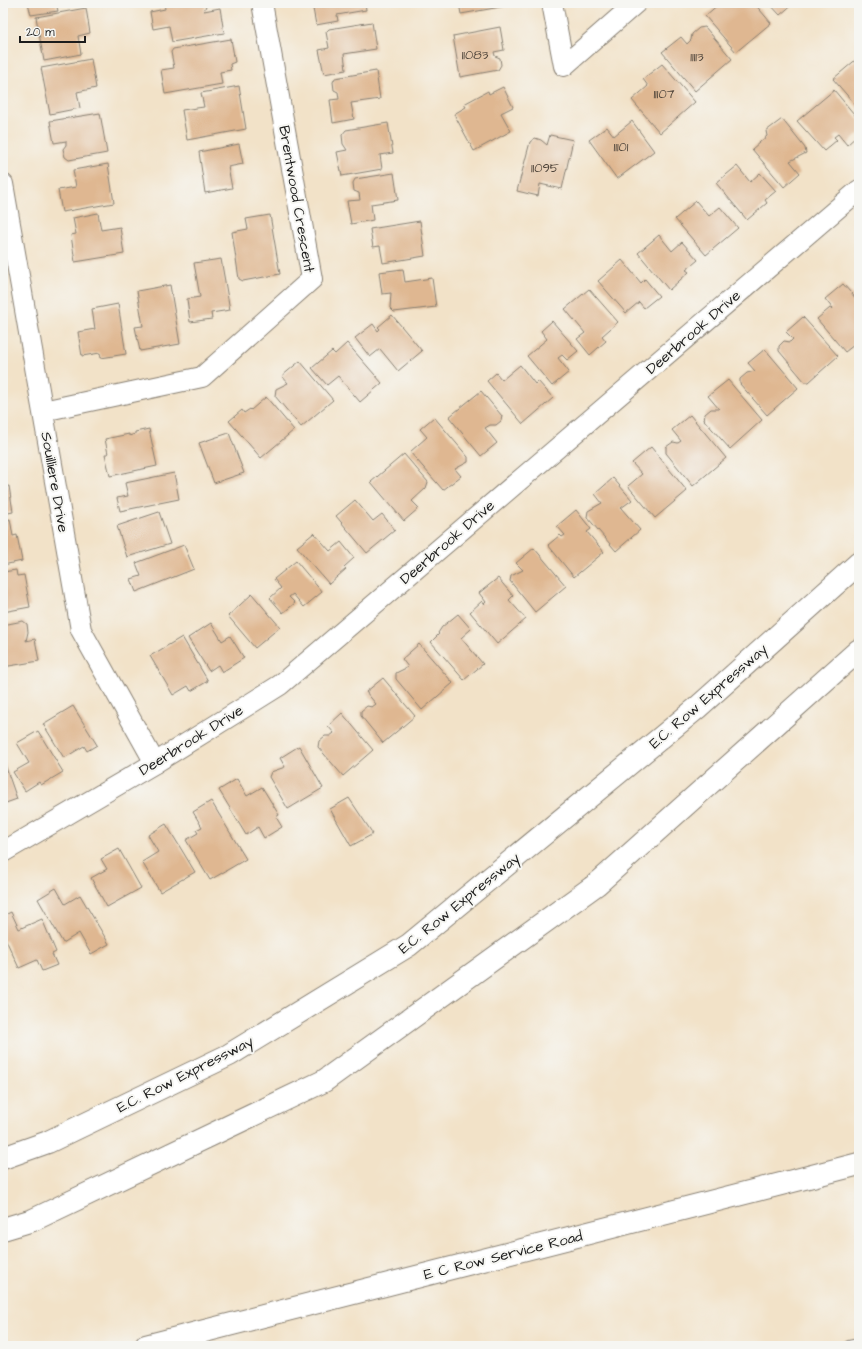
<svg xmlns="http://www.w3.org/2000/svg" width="862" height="1349" font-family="'Architects Daughter',sans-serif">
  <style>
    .building { fill: #dfb791 }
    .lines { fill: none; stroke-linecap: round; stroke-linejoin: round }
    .service-casing { stroke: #877f72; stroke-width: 12 }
    .minor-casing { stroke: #877f72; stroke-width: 22 }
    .tertiary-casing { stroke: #877f72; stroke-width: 24 }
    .motorway-casing { stroke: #877f72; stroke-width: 24 }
    .service { stroke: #fff; stroke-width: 10 }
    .minor { stroke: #fff; stroke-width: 20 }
    .tertiary { stroke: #fff; stroke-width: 22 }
    .motorway { stroke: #fff; stroke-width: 22 }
    .labels { text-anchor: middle; stroke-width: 4; stroke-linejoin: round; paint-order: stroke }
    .number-label { font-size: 13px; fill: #4d4339 }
    .street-label { font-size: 15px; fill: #1c1c1c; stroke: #f6f6f2 }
  </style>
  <rect width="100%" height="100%" fill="#f6f6f2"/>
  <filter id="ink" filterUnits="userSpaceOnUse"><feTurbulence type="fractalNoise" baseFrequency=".025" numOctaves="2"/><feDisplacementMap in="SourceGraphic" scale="8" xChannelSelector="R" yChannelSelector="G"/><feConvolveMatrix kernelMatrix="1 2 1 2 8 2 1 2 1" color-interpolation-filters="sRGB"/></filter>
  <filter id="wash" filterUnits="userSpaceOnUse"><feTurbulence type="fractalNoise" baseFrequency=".012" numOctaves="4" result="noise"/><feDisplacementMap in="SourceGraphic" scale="16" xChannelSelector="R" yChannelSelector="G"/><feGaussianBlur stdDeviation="0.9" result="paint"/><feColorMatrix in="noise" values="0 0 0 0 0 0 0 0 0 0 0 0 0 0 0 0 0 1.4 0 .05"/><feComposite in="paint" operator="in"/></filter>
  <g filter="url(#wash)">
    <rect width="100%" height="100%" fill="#f2e2c8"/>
    <g id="blocks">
      <g class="building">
        <path d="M28,3H56L58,11L31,15Z"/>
        <path d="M164,3H207L204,11L220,8L224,33L172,42L169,26L153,29L150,12L165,9Z"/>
        <path d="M312,3H365L366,10L337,15L338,21L316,25Z"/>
        <path d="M459,3H505L506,6L461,14Z"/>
        <path d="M720,3H724L727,7L731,3H754L771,23L736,52L705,16Z"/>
        <path d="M769,3H794L780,15Z"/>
        <path d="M86,8L90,33L78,36L81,54L44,61L36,17Z"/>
        <path d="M372,22L376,49L344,54L346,70L324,74L319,50L329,48L326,32L329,29Z"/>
        <path d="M500,27L504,50L494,52L495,56L500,58L501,65L498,70L460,77L453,36Z"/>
        <path d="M705,27L732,59L695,91L662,52L681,37L687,44L691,40L692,34L699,28Z"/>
        <path d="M231,39L235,62L230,64L231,70L220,72L222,84L165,94L161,70L174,68L171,52L173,49Z"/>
        <path d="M859,57V109L833,79Z"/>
        <path d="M91,59L96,88L77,92L80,108L50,114L41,68Z"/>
        <path d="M662,64L695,102L660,133L632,100L648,86L643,79Z"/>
        <path d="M376,71L380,99L351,103L354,119L333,123L330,100L339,99L338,92L334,90L333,82L335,78Z"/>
        <path d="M239,86L246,129L187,140L182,110L204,107L201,93Z"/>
        <path d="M503,87L513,107L501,113L511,131L474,151L454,114L466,107L464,104L488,91L489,94Z"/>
        <path d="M834,90L859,120V134L847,145L838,134L834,137L837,140L824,151L797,121Z"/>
        <path d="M100,113L107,153L69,160L65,157L63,149L66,145V141L54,143L50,121Z"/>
        <path d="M782,119L805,148L806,153L790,161L800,173L784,187L752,149L767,136L766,131Z"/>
        <path d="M632,121L654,151L617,179L589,140L607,127L614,136Z"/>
        <path d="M388,123L393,153L380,155L382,169L342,176L337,152L347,150L343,144L342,135L346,130Z"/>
        <path d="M550,135L573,140L562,189L540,184L538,196L517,191L530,142L535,138L541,140L547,145Z"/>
        <path d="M239,144L243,164L228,167L232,188L205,193L199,152Z"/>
        <path d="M108,164L114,203L62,212L58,190L76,187L73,170Z"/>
        <path d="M737,166L750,182L760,173L776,191L765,200L767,203L747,220L716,183Z"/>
        <path d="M394,173L398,200L371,204L373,220L351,224L347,201L360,200L359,193L354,191L353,183L355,179Z"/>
        <path d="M696,201L709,216L720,207L738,228L706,255L675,219Z"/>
        <path d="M98,213L101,230L120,227L124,254L75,262L71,235L76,234L73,218Z"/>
        <path d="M270,215L280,274L243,281L239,279L232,232L248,229L246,219Z"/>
        <path d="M420,221L425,256L383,263L380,246L373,247L370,229Z"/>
        <path d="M659,235L672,251L682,242L698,260L686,270L689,272L669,290L638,253Z"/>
        <path d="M221,259L230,310L211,313L212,319L190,322L187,299L200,297L194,263Z"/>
        <path d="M622,260L641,283L645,279L659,296L644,308L639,302L626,313L598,281Z"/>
        <path d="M403,269L405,282L432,278L436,307L394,312L390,308L391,293L382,294L379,272Z"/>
        <path d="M843,284L859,302V341L845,352L817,319L830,308L833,309L825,299Z"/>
        <path d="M170,285L180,344L140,351L135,327L143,326L137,291Z"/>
        <path d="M589,289L618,322L602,336L606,341L590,355L577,339L585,333L565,309Z"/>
        <path d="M118,304L126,354L101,358L100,353L82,356L78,332L95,329L92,309Z"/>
        <path d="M392,315L422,351L398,371L380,349L370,357L355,338L373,324L378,331L380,329L378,327Z"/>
        <path d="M803,317L838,356L809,382H805L779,351V346L784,341L790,342L793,339L786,332Z"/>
        <path d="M552,321L578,351L567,360L562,355L558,358L569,372L552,386L527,356L547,339L541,331Z"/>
        <path d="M347,343L382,383L360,402L338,376L327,385L312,368L332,351L335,354Z"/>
        <path d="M765,349L798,388L767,415L740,384V379L747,373L755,371L748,363Z"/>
        <path d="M300,361L333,400L301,427L275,396L276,389L288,383L282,376Z"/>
        <path d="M520,365L535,384L538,381L553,398L523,424L487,381L496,373L502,380Z"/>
        <path d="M728,380L762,420L730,449L704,420L705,414L711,409H719L708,396Z"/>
        <path d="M481,391L502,416L501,421L496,425H490L485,428L497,443L481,456L449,417Z"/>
        <path d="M266,397L294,430L261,458L229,421L242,410L244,413L250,409L251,410Z"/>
        <path d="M690,415L726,458L693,486L666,453V447L673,442L678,443L681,441L672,430Z"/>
        <path d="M434,417L468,457V462L455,469L461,476L443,490L410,452L427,437L420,429Z"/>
        <path d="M149,429L157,466L110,476L105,454H108L105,439L129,434V436L135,434V432Z"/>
        <path d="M229,433L244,473L214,483L199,443Z"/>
        <path d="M651,447L687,491L655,518L628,486L642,474L632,463Z"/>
        <path d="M404,454L428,482L426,488L412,501L419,508L404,521L371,482Z"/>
        <path d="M174,473L179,499L120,511L117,498L128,496L125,483Z"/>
        <path d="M613,478L632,500L621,508L640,530L616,551L587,517L588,511L602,503L595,494Z"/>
        <path d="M9,486L13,512L3,514V487Z"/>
        <path d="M355,500L373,521L382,514L395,530L367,553L336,516Z"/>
        <path d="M576,510L591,529L587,532L604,552L574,577L548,545L560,535L562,537L565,535L557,526Z"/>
        <path d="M159,512L170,544L127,557L117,526Z"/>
        <path d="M10,519L13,536L17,535L22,561L3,565V521Z"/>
        <path d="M314,533L330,551L341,542L354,558L344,567L346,569L329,584L297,547Z"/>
        <path d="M184,545L194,569L136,592L131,579L141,576L136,563Z"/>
        <path d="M534,548L566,586L535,612L510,581L511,576L523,570L516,563Z"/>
        <path d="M296,561L322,592L304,607L293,594L289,597L295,603L283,613L270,598L281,588L274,579Z"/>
        <path d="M16,570L17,576L24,575L30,607L3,612V572Z"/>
        <path d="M498,578L513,596L509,600L526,619L497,644L470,612L482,601L484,604L486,602L479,593Z"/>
        <path d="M252,594L280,627L255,648L228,616Z"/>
        <path d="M458,614L471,629L461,638L483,664L464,680L431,642L439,634L438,633L442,627Z"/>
        <path d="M23,621L27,624L28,632L26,641L35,639L39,661L3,667V625Z"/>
        <path d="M211,623L222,641L230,636L244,658L222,672L218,665L209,671L188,638Z"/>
        <path d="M182,637L208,681L191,691L188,686L173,695L150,656Z"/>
        <path d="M419,644L453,683L422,710L396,679V673L408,667L402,659Z"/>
        <path d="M383,678L415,716L383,743L361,716V711L367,706L372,707L376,704L366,692Z"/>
        <path d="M73,706L97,745L87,751L84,746L64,758L43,724Z"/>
        <path d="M342,713L373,750L343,776L318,747L319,741L325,736H330L334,733L328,726Z"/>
        <path d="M38,731L63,772L41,785L39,782L25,791L13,772L29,763L17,743Z"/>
        <path d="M299,746L323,788L288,809L269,777L271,772L285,767L280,758Z"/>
        <path d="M3,759L17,799L3,804Z"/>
        <path d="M237,779L247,796L262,787L279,815L276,817L282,827L264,838L258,827L246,835L219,790Z"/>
        <path d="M349,798L373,834L351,846L330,809Z"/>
        <path d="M211,801L246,859L210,880L186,840L198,833L196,830L202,827L193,812Z"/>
        <path d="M166,824L195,872L160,892L142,862L158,852L148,835Z"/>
        <path d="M119,849L141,888L107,907L91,878L107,869L101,859Z"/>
        <path d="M56,888L65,904L80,895L109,944L91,954L79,933L63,943L38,899Z"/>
        <path d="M11,912L19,929L42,919L56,952L52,954L57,965L42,971L37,960L19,968L6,940L3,942V916Z"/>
      </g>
    </g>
  </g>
  <g filter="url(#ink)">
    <use href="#blocks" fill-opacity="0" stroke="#877f72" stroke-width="1"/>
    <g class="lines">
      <defs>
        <path id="service" d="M849,1346L859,1344"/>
        <g id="minor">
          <path d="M552,3L564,66L636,3"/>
          <path d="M3,184L81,630L155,763"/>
          <path d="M43,411L202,377L312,279L262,3"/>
          <path d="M3,852L155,763L280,685L859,190"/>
        </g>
        <path id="tertiary" d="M146,1346L859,1164"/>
        <g id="motorway">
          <path d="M3,1158L48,1142L229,1055L409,945L697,708L859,563"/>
          <path d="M3,1229L33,1220L324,1081L597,884L859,650"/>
        </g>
      </defs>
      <use href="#service" class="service-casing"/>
      <use href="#minor" class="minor-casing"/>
      <use href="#tertiary" class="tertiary-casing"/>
      <use href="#motorway" class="motorway-casing"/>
      <use href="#service" class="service"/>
      <use href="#minor" class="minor"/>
      <use href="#tertiary" class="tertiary"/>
      <use href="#motorway" class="motorway"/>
    </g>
  </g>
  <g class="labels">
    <g class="number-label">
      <text x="475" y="59">11083</text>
      <text x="697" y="61">11113</text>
      <text x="664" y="98">11107</text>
      <text x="621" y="151">11101</text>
      <text x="545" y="172">11095</text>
    </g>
    <g class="street-label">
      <text transform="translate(297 199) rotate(80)" y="5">Brentwood Crescent</text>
      <text transform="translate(693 332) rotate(-41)" y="5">Deerbrook Drive</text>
      <text transform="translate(55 482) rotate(80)" y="5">Souilliere Drive</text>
      <text transform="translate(447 542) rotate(-41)" y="5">Deerbrook Drive</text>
      <text transform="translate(708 696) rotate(-41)" y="5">E.C. Row Expressway</text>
      <text transform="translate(191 740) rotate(-32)" y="5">Deerbrook Drive</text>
      <text transform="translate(459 903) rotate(-39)" y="5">E.C. Row Expressway</text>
      <text transform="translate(185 1074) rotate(-27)" y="5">E.C. Row Expressway</text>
      <text transform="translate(503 1255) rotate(-14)" y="5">E C Row Service Road</text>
    </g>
  </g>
  <rect width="862" height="1349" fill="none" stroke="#f6f6f2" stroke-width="16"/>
  <path d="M20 36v6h65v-6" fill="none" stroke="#1c1c1c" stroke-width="2"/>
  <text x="26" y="36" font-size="12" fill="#1c1c1c" stroke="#f6f6f2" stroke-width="3" paint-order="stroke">20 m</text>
</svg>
